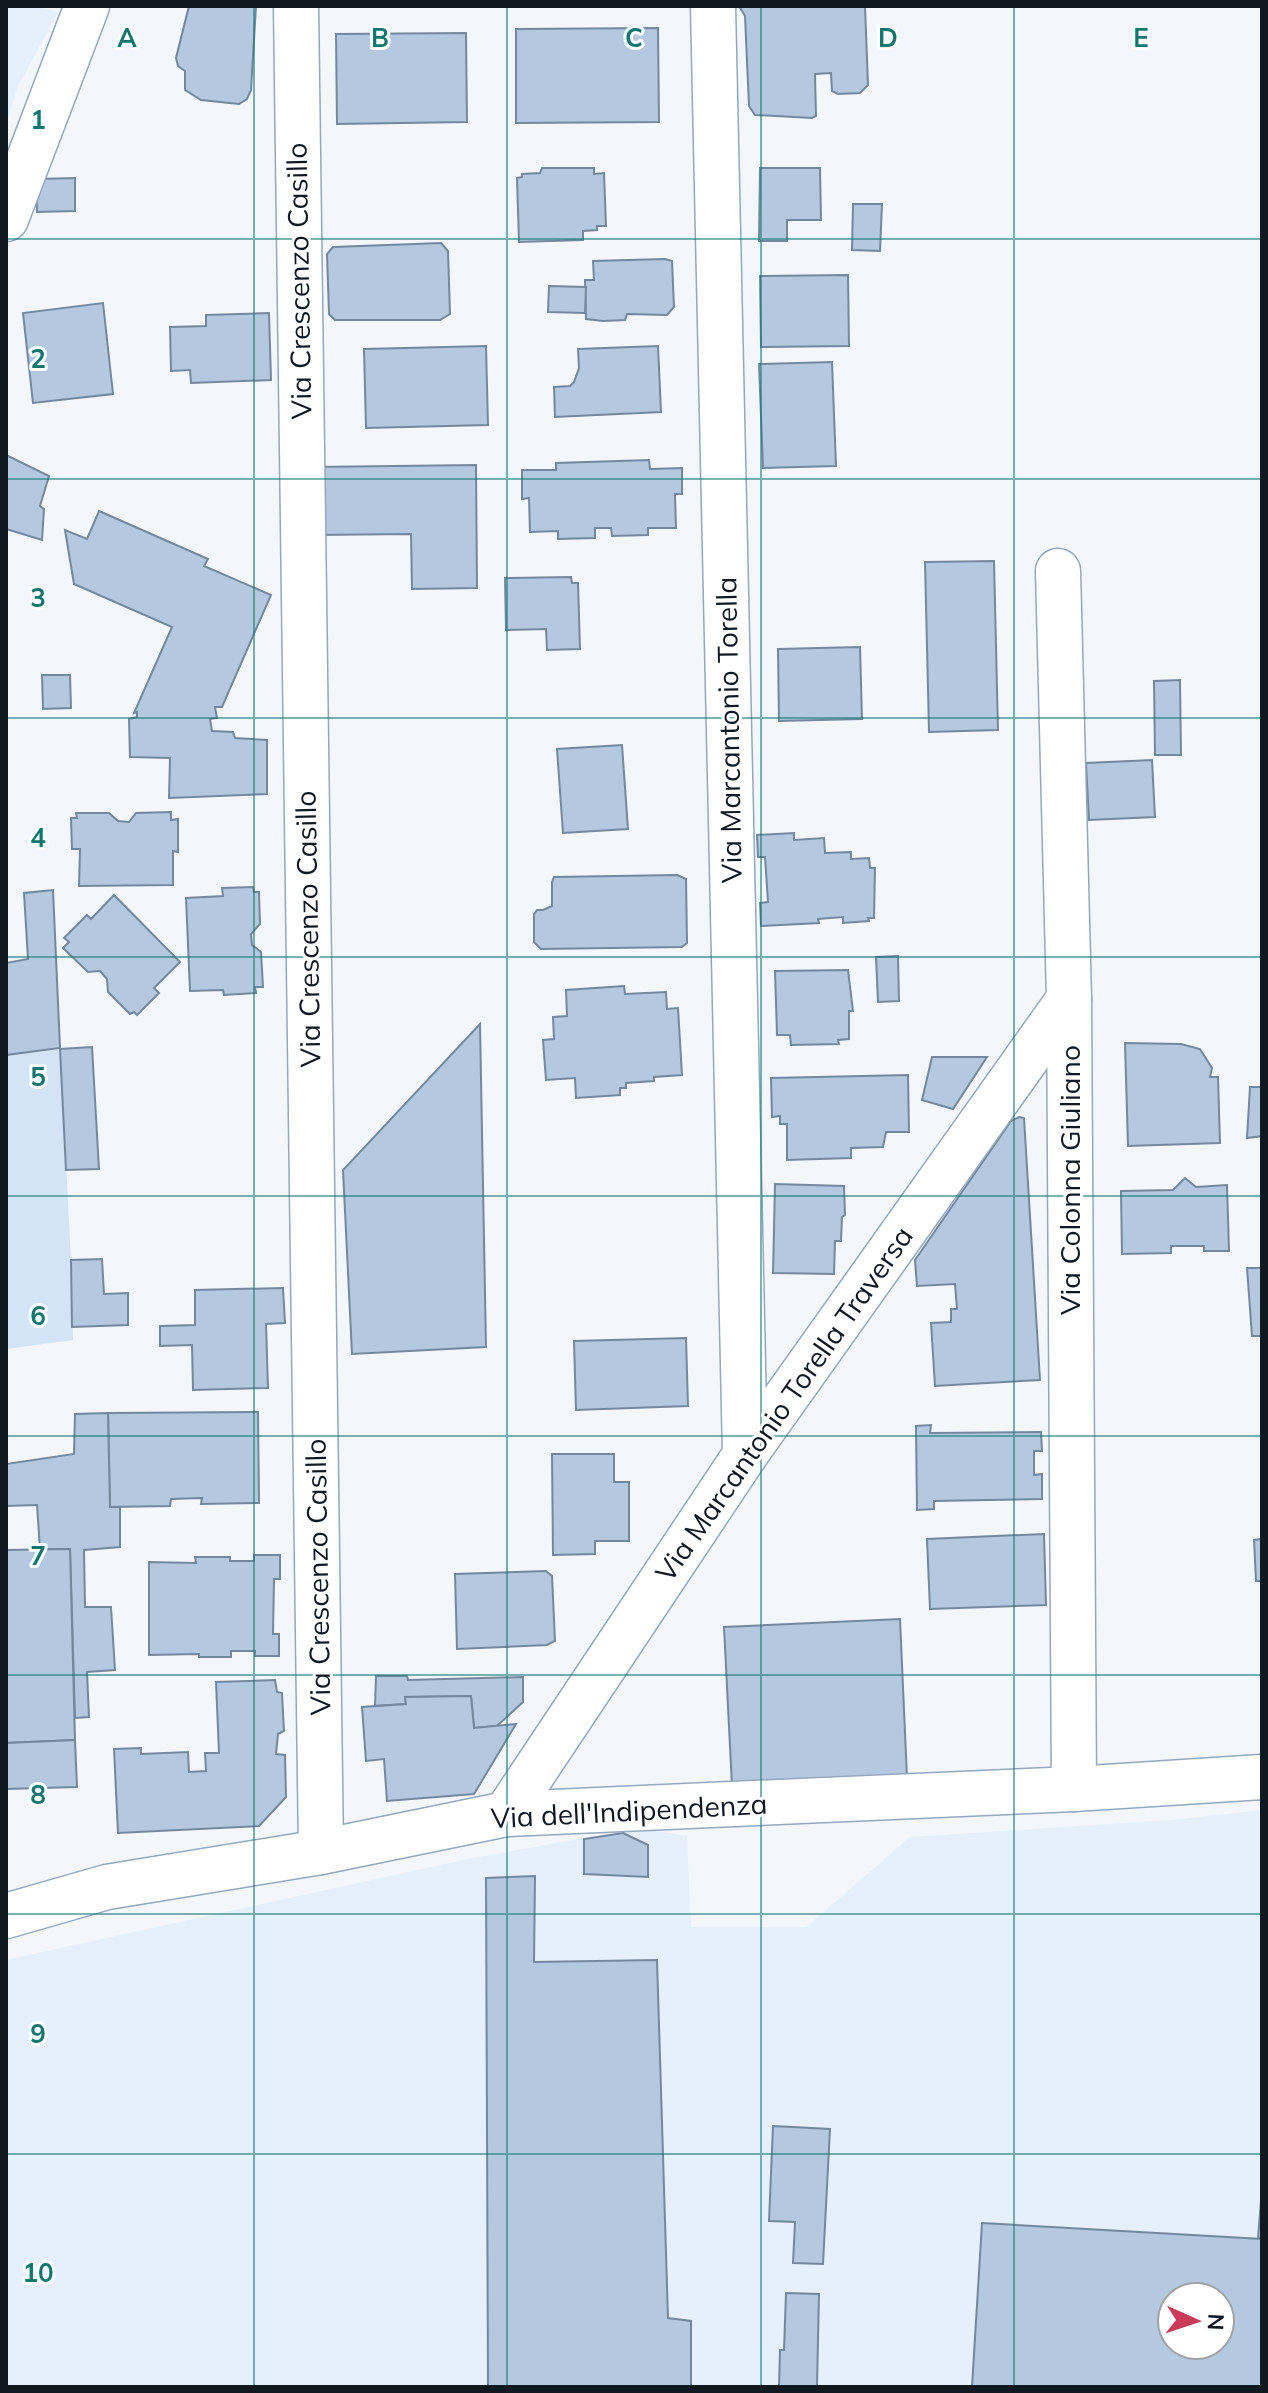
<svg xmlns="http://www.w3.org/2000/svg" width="1268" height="2393" font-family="Mulish,sans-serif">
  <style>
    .built { fill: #e5f0fc; fill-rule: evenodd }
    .green { fill: #d3e4f7 }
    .building { fill: #b4c9e0; stroke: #74889d; stroke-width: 2; fill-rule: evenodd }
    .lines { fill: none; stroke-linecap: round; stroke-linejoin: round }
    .street-casing { stroke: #93a7bd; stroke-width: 47 }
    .street { stroke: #fff; stroke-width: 44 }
    .grid { fill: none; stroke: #0f766e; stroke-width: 2; stroke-opacity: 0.55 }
    .labels { text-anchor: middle; stroke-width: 6; stroke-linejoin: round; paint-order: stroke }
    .street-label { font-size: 28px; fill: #101820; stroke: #fff }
    .grid-label { font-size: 26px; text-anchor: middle; font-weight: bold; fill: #0f766e; stroke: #fff; stroke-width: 6; stroke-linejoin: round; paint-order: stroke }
  </style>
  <rect width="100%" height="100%" fill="#f3f7fc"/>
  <g class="built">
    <path d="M6,6H36L58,12L18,86L6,126Z"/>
    <path d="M1262,1810V2387H6V1960L463,1860L639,1828L687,1836L691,1927H806L910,1837L1172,1820ZM1172,2297H1220V2345H1172Z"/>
  </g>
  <path class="green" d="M60,1048L71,1260L73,1340L6,1349V1055Z"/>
  <g class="building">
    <path d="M189,6H256L251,90L247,99L239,104L201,100L185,90V71L178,66L176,58Z"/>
    <path d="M739,6H865L868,85L860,93L838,94L832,91L831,73L815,74L816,116L812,118L755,115L749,106L745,16Z"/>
    <path d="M658,28L659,122L516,123V29Z"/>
    <path d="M466,33L467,122L337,124L336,34Z"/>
    <path d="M542,168H594V174L604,173L606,226H597V230L583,231V240L519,242L517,178L522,177V174L540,173Z"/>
    <path d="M760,168H820L821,220H787V241H759Z"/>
    <path d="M75,178V211L37,212L36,179Z"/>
    <path d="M853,204H882L880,251L852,250Z"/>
    <path d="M441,243L448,251L450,314L440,320H335L329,314L327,254L333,247Z"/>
    <path d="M665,259L672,261L674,307L667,315L627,314L625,320L603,321L586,319L585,280H594L593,261Z"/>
    <path d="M848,275L849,346L761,347L760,276Z"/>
    <path d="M549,286L586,287L585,313L548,312Z"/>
    <path d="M103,303L113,394L33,403L23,313Z"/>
    <path d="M269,313L271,380L191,383L190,370L171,371L170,327L206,326V315Z"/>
    <path d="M486,346L488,425L366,428L364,349Z"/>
    <path d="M658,346L661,412L555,417L554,387L570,386L574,382L579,368L578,349Z"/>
    <path d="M832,362L836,466L763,468L759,364Z"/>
    <path d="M6,455L49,476L40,506L44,509L42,540L6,529Z"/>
    <path d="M649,460L650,469L682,468V494H675L676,528H648V535L612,536L611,528H595V538L558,539V531L530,532L529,498L522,499V470H556V463Z"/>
    <path d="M476,465L477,588L412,589L411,534L314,535L312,467Z"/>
    <path d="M99,511L208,559L204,566L271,595L222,707H215L217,718L210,719L212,731L233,732L235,738L267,740V794L169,798L170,758L130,757L129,719L137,717V712L134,713L172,627L74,584L65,530L87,539Z"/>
    <path d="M994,561L998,730L929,732L925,562Z"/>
    <path d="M571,577L572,583H578L580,649L547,650L546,629L506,630L505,578Z"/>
    <path d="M860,647L862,719L779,721L778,649Z"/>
    <path d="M42,675H70L71,708L43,709Z"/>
    <path d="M1180,680L1181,755H1155L1154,681Z"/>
    <path d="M622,745L628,829L563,833L557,749Z"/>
    <path d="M1152,760L1155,817L1089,820L1086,763Z"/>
    <path d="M171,812V820L178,819V852L173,851V885L79,886L80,849H72L71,818H77L76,813H109L118,821L129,822L136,813Z"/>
    <path d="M794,833V840L824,838L825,853L851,852V859L869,858L870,868H875L874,918H868L869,921L843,923V917L818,919L819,923L761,926L760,903L768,902L765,857H758L757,835Z"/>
    <path d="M677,875L686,879L687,943L682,947L541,949L534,942V914L537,910H543L552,906V882L554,877Z"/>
    <path d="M253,887L254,892H259L260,924L251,934L252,945L261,952L263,987H255L256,993L224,995L223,990L190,991L186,898L223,896L222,888Z"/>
    <path d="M53,890L60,1048L6,1055V963L28,959L24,893Z"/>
    <path d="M114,895L180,962L154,988L159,993L137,1015L134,1012L130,1014L108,992L107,979L100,971L88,972L63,948L69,942L64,938L87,915L91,919Z"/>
    <path d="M898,956L899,1001L878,1002L876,957Z"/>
    <path d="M848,970L853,1011H849V1039L838,1040L839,1044L791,1045L790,1035H777L775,971Z"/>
    <path d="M624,986L625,994L666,992L667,1009L678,1008L682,1075L654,1077V1081L626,1083V1088H620V1095L576,1098L575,1078L546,1080L543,1040L554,1039L553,1017L567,1016L566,990Z"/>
    <path d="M480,1024L486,1347L352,1354L343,1170Z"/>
    <path d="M1125,1043L1181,1044L1200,1049L1212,1068L1210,1077H1218L1220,1143L1128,1146Z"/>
    <path d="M92,1047L99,1169L66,1170L60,1049Z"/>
    <path d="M932,1057H987L953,1109L922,1100Z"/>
    <path d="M908,1075L909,1132H886L883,1147L851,1148V1158L787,1160V1124H780V1116L772,1117L771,1078Z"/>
    <path d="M1250,1087H1262V1136L1247,1138Z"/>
    <path d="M1019,1117L1024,1118L1040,1380L935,1386L931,1323L951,1322V1309H957L955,1284L917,1286L915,1260L1011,1121Z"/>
    <path d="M1185,1178L1196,1187L1227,1185L1229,1251H1204V1246H1171V1253L1122,1254L1121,1191L1173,1190Z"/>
    <path d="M775,1184L844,1186L845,1215L842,1217L841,1241H835L834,1274L773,1273Z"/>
    <path d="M102,1259L104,1294L128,1293V1325L72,1327L71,1260Z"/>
    <path d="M1247,1268H1262V1336H1252Z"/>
    <path d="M283,1288L285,1323L266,1324L268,1388L193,1390L192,1345L160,1346V1326L195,1325V1290Z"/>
    <path d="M686,1338L688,1406L576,1410L574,1341Z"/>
    <path d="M258,1412L259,1503L201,1504L202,1498L171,1499L170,1506L110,1507L108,1413Z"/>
    <path d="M108,1413L110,1507H120V1547L84,1550L85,1607H111L115,1670L87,1672L89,1717L75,1718L70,1549H40L37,1505L6,1506V1464L74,1454L75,1414Z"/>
    <path d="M931,1425L930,1433L1041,1432L1042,1451H1034V1475L1042,1474V1499L934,1501V1509L917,1510L916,1426Z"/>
    <path d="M552,1454H614V1482H629V1541H595V1554L553,1555Z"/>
    <path d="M1044,1534L1046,1605L930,1609L927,1539Z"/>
    <path d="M1262,1539V1581H1256L1254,1540Z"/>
    <path d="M70,1549L75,1740L6,1743V1550Z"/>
    <path d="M254,1555H280V1579H274L273,1634H279V1656H255V1651H231V1657H199V1654L149,1655V1562L196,1563L195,1557H230V1561H254Z"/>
    <path d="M546,1571L552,1576L555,1641L547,1645L457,1649L455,1574Z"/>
    <path d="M900,1619L907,1778L732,1786L724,1627Z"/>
    <path d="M376,1676H407L408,1680L523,1677V1702L497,1726L474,1728L471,1696L405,1697L406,1704L375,1706Z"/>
    <path d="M275,1680L277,1692L282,1693L284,1731L278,1734L276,1754L285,1755L286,1797L259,1826L118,1833L114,1749L141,1748V1754L188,1752L189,1772L206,1771L205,1753H219L216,1682Z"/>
    <path d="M471,1696L474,1728L516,1724L474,1794L387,1801L384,1759L366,1761L362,1707L406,1704L405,1697Z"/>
    <path d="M75,1740L77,1787L6,1789V1743Z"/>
    <path d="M623,1833L648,1845V1877L584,1874V1839Z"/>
    <path d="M535,1876L534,1962L657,1960L668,2318L691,2321V2387H488L486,1878Z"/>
    <path d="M773,2126L830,2129L823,2264L793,2263L795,2222L769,2221Z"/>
    <path d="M1262,2189V2239L1258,2238Z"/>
    <path d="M982,2223L1262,2239V2387H972ZM1172,2297H1220V2345H1172Z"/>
    <path d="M786,2293L819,2294L817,2387H779L780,2350H784Z"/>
  </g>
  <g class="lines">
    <defs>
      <g id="street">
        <path d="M296,6L321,1852"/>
        <path d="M713,6L745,1455"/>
        <path d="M6,219L87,6"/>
        <path d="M1058,571L1069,999L1074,1789"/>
        <path d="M506,1814L745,1455L1069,999"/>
        <path d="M6,1916L107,1887L321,1852L506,1814L1074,1789L1262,1777"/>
      </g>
    </defs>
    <use href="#street" class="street-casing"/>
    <use href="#street" class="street"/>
  </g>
  <path class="grid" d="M254,6V2387M507,6V2387M761,6V2387M1014,6V2387M6,239H1262M6,479H1262M6,718H1262M6,957H1262M6,1196H1262M6,1436H1262M6,1675H1262M6,1914H1262M6,2154H1262"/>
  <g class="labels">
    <g class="street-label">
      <text transform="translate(299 281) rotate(-91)" y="10">Via Crescenzo Casillo</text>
      <text transform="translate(729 730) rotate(-91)" y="10">Via Marcantonio Torella</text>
      <text transform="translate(308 929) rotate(-91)" y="10">Via Crescenzo Casillo</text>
      <text transform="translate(1070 1180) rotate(-90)" y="10">Via Colonna Giuliano</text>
      <text transform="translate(784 1404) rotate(-55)" y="10">Via Marcantonio Torella Traversa</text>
      <text transform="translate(318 1577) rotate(-91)" y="10">Via Crescenzo Casillo</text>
      <text transform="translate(629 1811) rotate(-3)" y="10">Via dell'Indipendenza</text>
    </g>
  </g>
  <g class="grid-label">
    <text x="127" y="47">A</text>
    <text x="380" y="47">B</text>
    <text x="634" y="47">C</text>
    <text x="888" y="47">D</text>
    <text x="1141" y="47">E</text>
    <text x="38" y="129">1</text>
    <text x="38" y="368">2</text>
    <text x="38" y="607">3</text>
    <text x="38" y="847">4</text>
    <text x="38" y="1086">5</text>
    <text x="38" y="1325">6</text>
    <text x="38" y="1565">7</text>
    <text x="38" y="1804">8</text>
    <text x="38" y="2043">9</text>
    <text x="38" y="2282">10</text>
  </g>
  <rect width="1268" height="2393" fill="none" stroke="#101820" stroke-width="16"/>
  <g transform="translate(1196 2321) rotate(93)"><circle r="38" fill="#ffffff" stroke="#9fa3a6" stroke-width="2"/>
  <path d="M0-6L14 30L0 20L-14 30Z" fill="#ca3b5b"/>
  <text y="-12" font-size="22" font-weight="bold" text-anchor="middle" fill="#101820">N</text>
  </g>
</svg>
